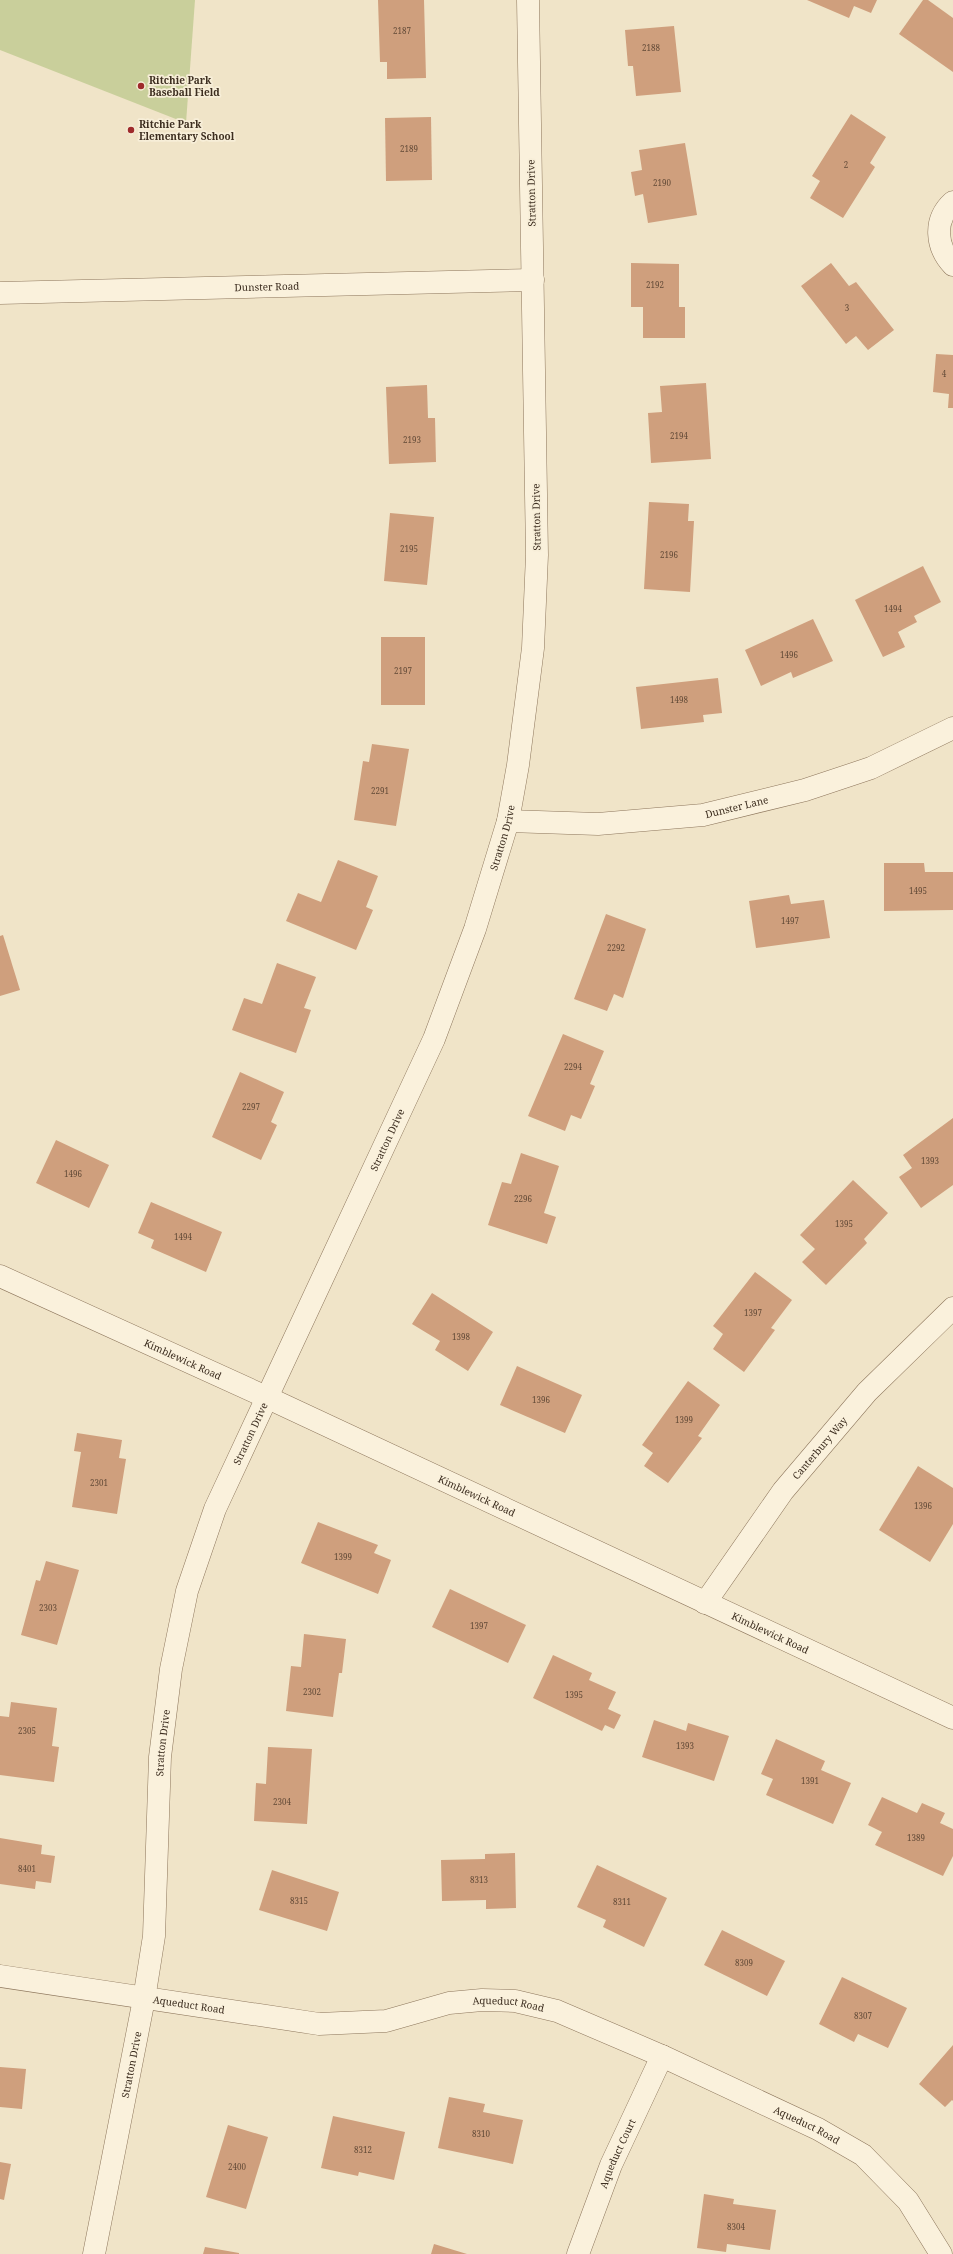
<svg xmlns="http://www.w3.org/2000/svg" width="953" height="2254" font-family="'Noto Serif',serif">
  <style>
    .green { fill: #c9cf9b }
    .building { fill: #cf9f7d }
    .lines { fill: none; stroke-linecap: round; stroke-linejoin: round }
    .minor-casing { stroke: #8d765c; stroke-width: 23 }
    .minor { stroke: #faf1dc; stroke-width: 22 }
    .poi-dot { fill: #9e2a2b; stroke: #f7eed8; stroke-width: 1.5 }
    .labels { text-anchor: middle; stroke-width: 3.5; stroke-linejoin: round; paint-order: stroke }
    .number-label { font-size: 8px; fill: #624a37 }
    .poi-label { font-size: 10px; font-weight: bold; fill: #3d2e20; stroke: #f7eed8; text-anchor: start }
    .street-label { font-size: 10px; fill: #3d2e20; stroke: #f7eed8 }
  </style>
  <rect width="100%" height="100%" fill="#f0e4c8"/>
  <path class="green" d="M0,0H195L186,123L0,50Z"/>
  <g class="building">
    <path d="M378,0H424L426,78L387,79V62H380Z"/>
    <path d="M807,0H877L871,13L854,6L849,18Z"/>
    <path d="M923,0H928L953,18V72L899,34Z"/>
    <path d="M674,26L681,92L636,96L633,66H628L625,30Z"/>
    <path d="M851,114L886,137L870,163L875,167L843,218L810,198L820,181L812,176Z"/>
    <path d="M431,117L432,180L386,181L385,118Z"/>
    <path d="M685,143L697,215L648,223L643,194L635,196L631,172L642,170L639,150Z"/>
    <path d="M631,263L679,264V307H685V338H643V307H631Z"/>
    <path d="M831,263L849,286L856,282L894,330L868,350L856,336L846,344L801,286Z"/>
    <path d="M936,354L953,355V408H948L949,394L933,392Z"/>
    <path d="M706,383L711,459L651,463L648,413L662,412L660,386Z"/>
    <path d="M427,385L428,418H435L436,462L389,464L386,387Z"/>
    <path d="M649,502L689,504L688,521H694L690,592L644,589Z"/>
    <path d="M390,513L434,517L427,585L384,581Z"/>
    <path d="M923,566L941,602L914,616L917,622L898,632L905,647L883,657L855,600Z"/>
    <path d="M813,619L833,661L793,678L791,672L761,686L745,650Z"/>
    <rect x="381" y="637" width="44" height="68"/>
    <path d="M718,678L722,713L703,715L704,722L641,729L636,687Z"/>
    <path d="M372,744L409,749L396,826L354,820L363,761L369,762Z"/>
    <path d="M338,860L378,876L366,907L373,910L356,950L286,921L298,893L321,902Z"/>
    <path d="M884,863H924L925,872H953V910L884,911Z"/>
    <path d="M789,895L791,904L824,900L830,938L756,948L749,901Z"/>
    <path d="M606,914L646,929L623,998L614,994L607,1011L574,999Z"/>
    <path d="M3,935L20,990L0,996V936Z"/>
    <path d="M277,963L316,977L304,1008L311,1010L296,1053L232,1030L244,998L262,1004Z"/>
    <path d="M563,1034L604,1051L590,1084L595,1086L581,1119L571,1115L565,1131L528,1116Z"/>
    <path d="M240,1072L284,1092L271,1122L277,1125L261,1160L212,1137Z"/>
    <path d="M953,1118V1185L921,1208L899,1177L912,1168L903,1155Z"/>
    <path d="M56,1140L109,1165L89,1208L36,1183Z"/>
    <path d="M521,1153L559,1166L544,1213L556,1217L547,1244L488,1225L502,1182L511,1184Z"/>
    <path d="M853,1180L888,1213L864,1239L867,1243L826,1285L802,1262L815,1249L800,1235Z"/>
    <path d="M151,1202L222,1232L206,1272L151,1248L154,1240L138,1233Z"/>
    <path d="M755,1272L792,1300L771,1328L775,1330L744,1372L713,1349L723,1334L713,1326Z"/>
    <path d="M432,1293L493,1332L468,1371L435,1350L440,1341L412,1324Z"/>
    <path d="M517,1366L582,1395L565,1433L500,1405Z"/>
    <path d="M688,1381L720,1405L698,1436L702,1438L668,1483L644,1466L653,1453L642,1445Z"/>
    <path d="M77,1433L122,1440L119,1458L126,1459L117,1514L72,1507L81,1452L74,1451Z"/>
    <path d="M918,1466L953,1488V1524L930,1562L879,1530Z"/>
    <path d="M318,1522L378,1545L374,1553L391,1560L378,1594L301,1563Z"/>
    <path d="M46,1561L79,1570L57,1645L21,1635L36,1580L40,1581Z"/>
    <path d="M450,1589L526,1625L508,1663L432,1627Z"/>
    <path d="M304,1634L346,1639L342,1673H339L333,1717L286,1711L291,1666L301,1667Z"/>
    <path d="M553,1655L592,1673L589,1680L616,1692L608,1709L621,1715L614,1729L605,1725L602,1731L533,1698Z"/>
    <path d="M11,1702L57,1708L52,1746L59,1747L54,1782L0,1775V1716L9,1717Z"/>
    <path d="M654,1720L686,1731L688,1723L729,1736L714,1781L642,1757Z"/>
    <path d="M776,1739L825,1761L821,1770L851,1783L833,1824L766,1795L773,1779L761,1774Z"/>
    <path d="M268,1747L312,1749L307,1824L254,1821L256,1783L266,1784Z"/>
    <path d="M882,1797L917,1813L922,1803L945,1813L940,1823L953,1829V1856L943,1876L875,1845L882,1832L868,1825Z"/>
    <path d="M0,1838L42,1845L41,1854L55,1856L51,1883L36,1881L35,1889L0,1884Z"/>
    <path d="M515,1853L516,1908L486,1909V1900L442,1901L441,1860L485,1859V1854Z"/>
    <path d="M597,1865L667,1898L644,1947L603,1927L606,1920L577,1907Z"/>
    <path d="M272,1870L339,1892L327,1931L259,1910Z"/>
    <path d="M722,1930L785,1961L767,1996L704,1965Z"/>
    <path d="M842,1977L907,2008L888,2048L858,2034L854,2042L819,2024Z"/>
    <path d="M953,2045V2101L952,2100L945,2107L919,2084Z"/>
    <path d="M0,2067L26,2069L22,2109L0,2107Z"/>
    <path d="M449,2097L485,2104L483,2112L523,2120L513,2164L438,2148Z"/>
    <path d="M333,2116L405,2132L394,2180L359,2172L358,2176L321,2168Z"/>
    <path d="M228,2125L268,2137L246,2209L206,2197Z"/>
    <path d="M0,2162L11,2164L4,2200L0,2199Z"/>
    <path d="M704,2194L734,2199L733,2204L776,2210L770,2250L727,2244L726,2252L697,2248Z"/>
    <path d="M434,2244L467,2254H431Z"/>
    <path d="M205,2247L239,2253V2254H203Z"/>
  </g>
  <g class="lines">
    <defs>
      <g id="minor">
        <path d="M953,202C933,220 936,247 953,265"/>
        <path id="s1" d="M0,293L533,280"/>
        <path id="s2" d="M508,821L598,824L703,815L805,790L871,768L953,728"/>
        <path id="s3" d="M0,1276L266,1397L953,1718"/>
        <path id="s4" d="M705,1603L783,1491L867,1392L953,1308"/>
        <path id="s5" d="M0,1976L319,2024L386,2021L449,2003L482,2000L515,2001L557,2011L662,2056L818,2129L863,2155L908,2201L941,2254"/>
        <path id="s6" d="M94,2254L144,1999L154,1936L160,1757L171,1669L187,1591L215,1509L434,1039L475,929L508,821L518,765L533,648L537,555L528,0"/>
        <path id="s7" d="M578,2254L611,2165L662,2056"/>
      </g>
    </defs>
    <use href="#minor" class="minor-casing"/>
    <use href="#minor" class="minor"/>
  </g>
  <g class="poi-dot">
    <circle cx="141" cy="86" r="4"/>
    <circle cx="131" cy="130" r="4"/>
  </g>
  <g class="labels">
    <g class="number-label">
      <text x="402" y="34">2187</text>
      <text x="651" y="51">2188</text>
      <text x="409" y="152">2189</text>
      <text x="846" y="168">2</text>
      <text x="662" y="186">2190</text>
      <text x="655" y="288">2192</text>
      <text x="847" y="311">3</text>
      <text x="944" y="377">4</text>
      <text x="679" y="439">2194</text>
      <text x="412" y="443">2193</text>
      <text x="409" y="552">2195</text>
      <text x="669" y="558">2196</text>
      <text x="893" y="612">1494</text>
      <text x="789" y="658">1496</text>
      <text x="403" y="674">2197</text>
      <text x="679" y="703">1498</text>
      <text x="380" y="794">2291</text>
      <text x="918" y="894">1495</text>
      <text x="790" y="924">1497</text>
      <text x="616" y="951">2292</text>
      <text x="573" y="1070">2294</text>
      <text x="251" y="1110">2297</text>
      <text x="930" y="1164">1393</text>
      <text x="73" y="1177">1496</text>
      <text x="523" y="1202">2296</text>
      <text x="844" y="1227">1395</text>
      <text x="183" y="1240">1494</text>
      <text x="753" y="1316">1397</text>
      <text x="461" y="1340">1398</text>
      <text x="541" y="1403">1396</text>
      <text x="684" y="1423">1399</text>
      <text x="99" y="1486">2301</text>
      <text x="923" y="1509">1396</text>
      <text x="343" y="1560">1399</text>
      <text x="48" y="1611">2303</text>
      <text x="479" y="1629">1397</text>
      <text x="312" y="1695">2302</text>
      <text x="574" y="1698">1395</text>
      <text x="27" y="1734">2305</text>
      <text x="685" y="1749">1393</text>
      <text x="810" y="1784">1391</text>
      <text x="282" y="1805">2304</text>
      <text x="916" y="1841">1389</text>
      <text x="27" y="1872">8401</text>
      <text x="479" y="1883">8313</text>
      <text x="299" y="1904">8315</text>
      <text x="622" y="1905">8311</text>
      <text x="744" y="1966">8309</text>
      <text x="863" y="2019">8307</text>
      <text x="481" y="2137">8310</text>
      <text x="363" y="2153">8312</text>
      <text x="237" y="2170">2400</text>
      <text x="736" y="2230">8304</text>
    </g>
    <g class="poi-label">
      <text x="149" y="84">Ritchie Park<tspan x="149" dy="12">Baseball Field</tspan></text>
      <text x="139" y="128">Ritchie Park<tspan x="139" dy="12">Elementary School</tspan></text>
    </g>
    <g class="street-label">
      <text transform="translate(531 193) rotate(-91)" y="4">Stratton Drive</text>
      <text dy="4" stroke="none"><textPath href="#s1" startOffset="267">Dunster Road</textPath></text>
      <text transform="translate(536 517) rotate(-91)" y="4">Stratton Drive</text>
      <text dy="4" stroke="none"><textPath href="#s2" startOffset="230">Dunster Lane</textPath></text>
      <text dy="4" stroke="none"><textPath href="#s6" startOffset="1489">Stratton Drive</textPath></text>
      <text dy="4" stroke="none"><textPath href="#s6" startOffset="1165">Stratton Drive</textPath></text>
      <text dy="4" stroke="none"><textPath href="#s3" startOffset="201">Kimblewick Road</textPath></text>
      <text dy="4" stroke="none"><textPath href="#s6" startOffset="841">Stratton Drive</textPath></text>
      <text dy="4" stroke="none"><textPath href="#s4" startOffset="193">Canterbury Way</textPath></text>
      <text dy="4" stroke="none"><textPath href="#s3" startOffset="525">Kimblewick Road</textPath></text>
      <text dy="4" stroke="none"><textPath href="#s3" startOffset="849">Kimblewick Road</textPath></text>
      <text dy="4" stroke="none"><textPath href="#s6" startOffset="517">Stratton Drive</textPath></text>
      <text dy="4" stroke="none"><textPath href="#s5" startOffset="191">Aqueduct Road</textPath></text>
      <text dy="4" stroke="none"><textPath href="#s5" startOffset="515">Aqueduct Road</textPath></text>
      <text dy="4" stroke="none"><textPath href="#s6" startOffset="193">Stratton Drive</textPath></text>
      <text dy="4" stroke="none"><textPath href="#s5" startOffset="839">Aqueduct Road</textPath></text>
      <text dy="4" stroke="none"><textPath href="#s7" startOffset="108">Aqueduct Court</textPath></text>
    </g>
  </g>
</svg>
